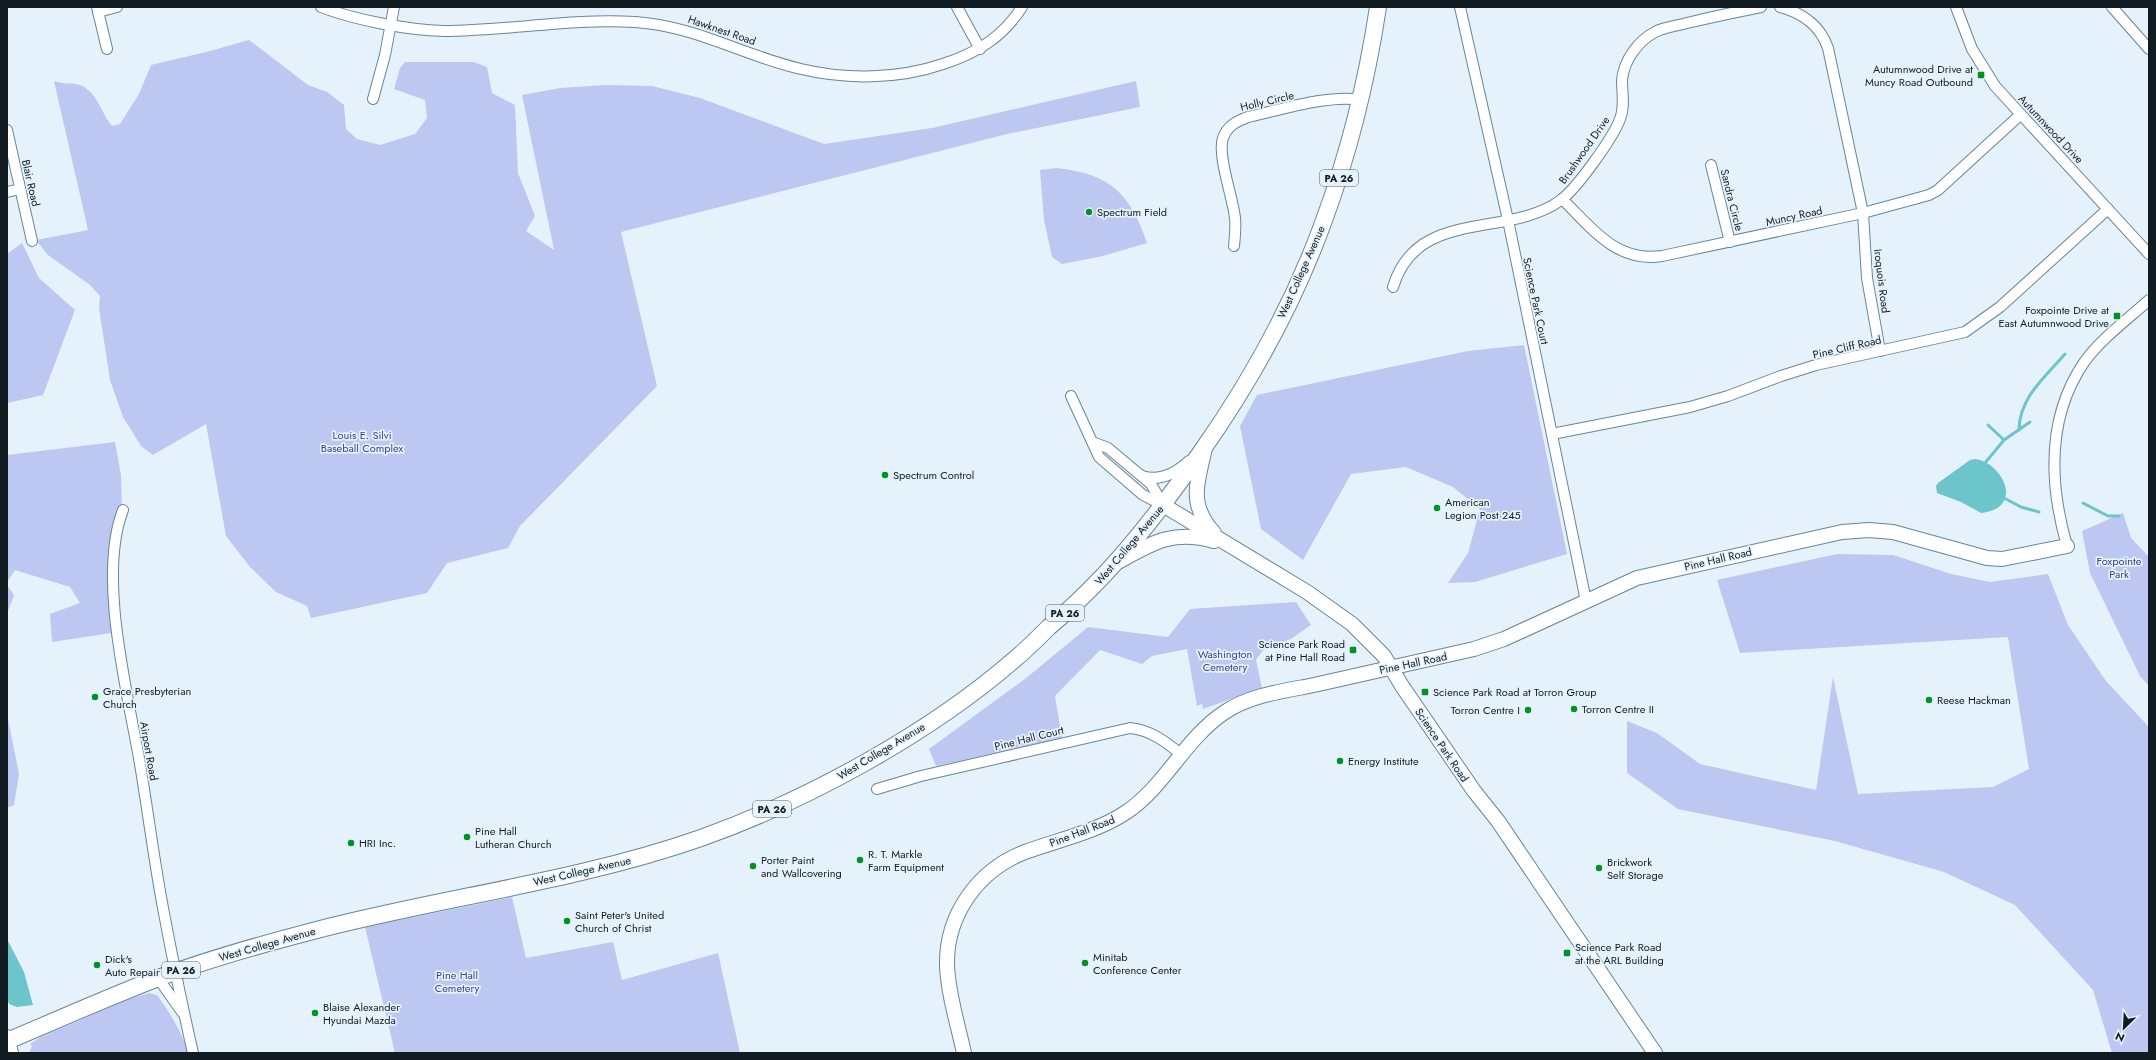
<svg xmlns="http://www.w3.org/2000/svg" width="2156" height="1060" font-family="Jost,sans-serif">
  <style>
    .green { fill: #bcc7f2 }
    .water { fill: #6bc5ca }
    .lines { fill: none; stroke-linecap: round; stroke-linejoin: round }
    .stream { stroke: #6bc5ca; stroke-width: 3 }
    .street-casing { stroke: #698597; stroke-width: 12 }
    .secondary-casing { stroke: #698597; stroke-width: 16 }
    .primary-casing { stroke: #698597; stroke-width: 18 }
    .street { stroke: #fff; stroke-width: 10 }
    .secondary { stroke: #fff; stroke-width: 14 }
    .primary { stroke: #fff; stroke-width: 16 }
    .poi-dot { fill: #009226; stroke: #e6f2fb; stroke-width: 1.5 }
    .labels { text-anchor: middle; stroke-width: 3.5; stroke-linejoin: round; paint-order: stroke }
    .shield { fill: #e6f2fb; stroke: #505c63; stroke-width: 1 }
    .shield-label { font-size: 10px; font-weight: bold; fill: #101b22 }
    .street-label { font-size: 11px; fill: #101b22; stroke: #e6f2fb }
    .poi-label { font-size: 11px; fill: #101b22; stroke: #e6f2fb; text-anchor: start }
    .park-label { font-size: 11px; fill: #39458b; stroke: #e6f2fb }
  </style>
  <rect width="100%" height="100%" fill="#e6f2fb"/>
  <g class="green">
    <path d="M249,40L308,85L327,92L344,105L346,129L357,139L380,145L415,134L427,118L425,100L394,89L400,68L405,62H474L487,67L492,93L515,105L518,173L535,216L526,231L554,250L522,95L560,88L606,85L652,86L700,98L824,144L932,128L1136,81L1140,107L1007,134L621,232L657,386L520,526L508,548L447,563L427,593L311,618L307,606L276,592L250,567L226,536L206,424L153,455L141,446L123,417L110,380L99,308L100,296L90,285L48,255L36,240L88,230L54,81C62,84 68,83 76,84C96,88 100,111 112,126L120,124L139,94L151,65L210,51Z"/>
    <path d="M1057,168C1110,174 1130,193 1147,243L1103,256L1062,264L1052,257L1044,220L1040,170Z"/>
    <path d="M22,243L39,278L75,310L43,395L7,403V254Z"/>
    <path d="M1524,345L1567,554L1475,582L1448,583L1468,553L1480,509L1453,487L1406,467L1351,474L1303,560L1261,529L1240,426L1257,395L1468,351Z"/>
    <path d="M115,442L121,475L122,511L115,534L118,632L52,642L50,614L80,603L70,587L15,570L7,582V455Z"/>
    <path d="M2123,513L2131,538L2149,557V686L2140,676L2090,573L2082,531Z"/>
    <path d="M1837,554L1893,555L1951,574L1990,582L2048,574L2068,625L2106,681L2149,727V1053H2112L2093,990L2015,905L1944,872L1835,841L1678,809L1627,773V721L1657,733L1700,764L1816,790L1833,677L1858,794L1993,787L2029,769L2008,637L1740,653L1717,580Z"/>
    <path d="M7,585L14,595L7,614Z"/>
    <path d="M1296,602L1311,625L1291,639L1263,650L1256,660L1262,688L1203,709L1202,704L1197,706L1187,649L1152,656L1142,664L1100,650L1055,696L1062,738L936,766L929,749L1025,679L1088,627L1168,637L1190,609Z"/>
    <path d="M7,714L19,774L14,805L7,808Z"/>
    <path d="M512,897L526,958L613,942L622,980L718,953L740,1053H395L365,927Z"/>
    <path d="M149,993L157,995C169,1011 183,1034 188,1053H29L32,1046L30,1044L41,1037L129,999Z"/>
  </g>
  <g class="water">
    <path d="M1975,459C2002,462 2026,508 1981,513L1961,502L1937,493L1936,486L1938,483L1970,460Z"/>
    <path d="M7,939L24,972L33,1005L17,1007L9,1004L7,997Z"/>
  </g>
  <g class="lines">
    <g class="stream">
      <path d="M1988,425L2004,440"/>
      <path d="M2019,430C2019,398 2045,377 2065,354"/>
      <path d="M1985,463L2004,440L2030,422"/>
      <path d="M2006,499L2021,507L2039,512"/>
      <path d="M2083,503L2108,516H2119"/>
    </g>
    <defs>
      <g id="street">
        <path d="M97,7L107,49"/>
        <path d="M321,7C355,20 407,30 444,31C508,31 571,18 635,22C696,26 744,56 801,69C847,80 899,79 943,64C977,53 1003,37 1022,7"/>
        <path d="M957,7L980,49"/>
        <path d="M1460,7L1508,220L1586,601"/>
        <path d="M1780,7C1803,13 1820,25 1828,48L1863,213L1867,278L1880,351"/>
        <path d="M1956,7L1972,49L1995,86L2149,254"/>
        <path d="M2112,7L2149,49"/>
        <path d="M98,12L117,7"/>
        <path d="M373,99L385,55L394,7"/>
        <path d="M7,130L32,241"/>
        <path d="M1711,165L1730,242"/>
        <path d="M7,192L20,189"/>
        <path d="M1562,199C1592,228 1616,263 1662,256L1863,213L1929,195L1938,190L2020,115"/>
        <path d="M1234,246C1235,236 1236,227 1235,218C1233,198 1217,155 1223,138C1227,126 1237,121 1248,117C1280,110 1329,94 1361,100"/>
        <path d="M1393,287C1417,207 1508,239 1561,200C1577,188 1613,138 1620,119C1625,107 1622,93 1622,80C1624,60 1638,41 1655,32C1664,27 1677,26 1687,23C1712,17 1736,12 1761,7"/>
        <path d="M1071,396L1099,457L1143,495L1163,505"/>
        <path d="M1552,434L1690,407L1728,396L1781,376L1816,365L1965,332L2000,307L2108,209"/>
        <path d="M1095,443L1108,448L1151,484L1163,505"/>
        <path d="M1142,476C1160,482 1176,473 1189,461"/>
        <path d="M123,510C97,577 128,693 140,764C148,812 154,860 163,908C172,956 182,1005 193,1053"/>
        <path d="M2067,546C2049,483 2046,417 2085,361C2102,338 2128,319 2149,300"/>
        <path d="M877,789L921,776L1130,728C1151,730 1166,742 1182,755"/>
        <path d="M158,978L182,1012"/>
      </g>
      <g id="secondary">
        <path d="M1205,448C1198,482 1187,503 1214,533"/>
        <path d="M1163,505L1307,592L1352,624L1384,656L1402,686L1474,791L1498,821L1655,1053"/>
        <path d="M1118,562C1152,543 1174,529 1214,541"/>
        <path d="M7,1037L11,1053"/>
        <path d="M964,1053C958,1025 948,994 947,965C946,915 978,870 1025,852C1058,840 1096,832 1125,813C1165,787 1185,738 1225,712C1250,695 1284,691 1314,685C1367,673 1421,661 1474,649L1504,639L1637,578L1842,532L1869,530L1893,532L1987,558L2002,559L2067,546"/>
      </g>
      <path id="primary" d="M7,1041C55,1021 104,999 153,980C205,960 259,945 313,931C442,897 575,882 701,838C808,800 930,733 1015,659C1027,649 1038,638 1049,627C1068,611 1086,594 1103,576C1139,538 1171,495 1201,452C1251,381 1293,305 1323,223C1349,153 1367,80 1378,7"/>
    </defs>
    <use href="#street" class="street-casing"/>
    <use href="#secondary" class="secondary-casing"/>
    <use href="#primary" class="primary-casing"/>
    <use href="#street" class="street"/>
    <use href="#secondary" class="secondary"/>
    <use href="#primary" class="primary"/>
  </g>
  <g class="poi-dot">
    <rect x="1977" y="71" width="8" height="8" rx="2"/>
    <circle cx="1089" cy="212" r="4"/>
    <rect x="2113" y="312" width="8" height="8" rx="2"/>
    <circle cx="885" cy="475" r="4"/>
    <circle cx="1437" cy="508" r="4"/>
    <rect x="1349" y="646" width="8" height="8" rx="2"/>
    <rect x="1421" y="688" width="8" height="8" rx="2"/>
    <circle cx="95" cy="697" r="4"/>
    <circle cx="1929" cy="700" r="4"/>
    <circle cx="1574" cy="709" r="4"/>
    <circle cx="1528" cy="710" r="4"/>
    <circle cx="1340" cy="761" r="4"/>
    <circle cx="467" cy="837" r="4"/>
    <circle cx="351" cy="843" r="4"/>
    <circle cx="860" cy="860" r="4"/>
    <circle cx="753" cy="866" r="4"/>
    <circle cx="1599" cy="868" r="4"/>
    <circle cx="567" cy="921" r="4"/>
    <rect x="1563" y="949" width="8" height="8" rx="2"/>
    <circle cx="1085" cy="963" r="4"/>
    <circle cx="97" cy="965" r="4"/>
    <circle cx="315" cy="1013" r="4"/>
  </g>
  <g class="labels">
    <g class="shield">
      <rect x="1320" y="170" width="38" height="16" rx="3"/>
      <rect x="1046" y="605" width="38" height="16" rx="3"/>
      <rect x="753" y="801" width="38" height="16" rx="3"/>
      <rect x="162" y="962" width="38" height="16" rx="3"/>
    </g>
    <g class="shield-label">
      <text x="1339" y="182">PA 26</text>
      <text x="1065" y="617">PA 26</text>
      <text x="772" y="813">PA 26</text>
      <text x="181" y="974">PA 26</text>
    </g>
    <g class="street-label">
      <text transform="translate(722 30) rotate(19)" y="4">Hawknest Road</text>
      <text transform="translate(1267 101) rotate(-13)" y="4">Holly Circle</text>
      <text transform="translate(2051 129) rotate(47)" y="4">Autumnwood Drive</text>
      <text transform="translate(1584 150) rotate(-55)" y="4">Brushwood Drive</text>
      <text transform="translate(31 183) rotate(77)" y="4">Blair Road</text>
      <text transform="translate(1732 200) rotate(76)" y="4">Sandra Circle</text>
      <text transform="translate(1794 216) rotate(-12)" y="4">Muncy Road</text>
      <text transform="translate(1301 272) rotate(-66)" y="4">West College Avenue</text>
      <text transform="translate(1882 281) rotate(83)" y="4">Iroquois Road</text>
      <text transform="translate(1536 301) rotate(78)" y="4">Science Park Court</text>
      <text transform="translate(1847 347) rotate(-13)" y="4">Pine Cliff Road</text>
      <text transform="translate(1129 545) rotate(-50)" y="4">West College Avenue</text>
      <text transform="translate(1718 559) rotate(-13)" y="4">Pine Hall Road</text>
      <text transform="translate(1413 663) rotate(-12)" y="4">Pine Hall Road</text>
      <text transform="translate(1029 738) rotate(-14)" y="4">Pine Hall Court</text>
      <text transform="translate(1442 745) rotate(56)" y="4">Science Park Road</text>
      <text transform="translate(149 751) rotate(80)" y="4">Airport Road</text>
      <text transform="translate(881 751) rotate(-31)" y="4">West College Avenue</text>
      <text transform="translate(1082 831) rotate(-21)" y="4">Pine Hall Road</text>
      <text transform="translate(582 871) rotate(-13)" y="4">West College Avenue</text>
      <text transform="translate(267 944) rotate(-16)" y="4">West College Avenue</text>
    </g>
    <g class="poi-label">
      <text x="1973" y="73" text-anchor="end">Autumnwood Drive at<tspan x="1973" dy="13">Muncy Road Outbound</tspan></text>
      <text x="1097" y="216">Spectrum Field</text>
      <text x="2109" y="314" text-anchor="end">Foxpointe Drive at<tspan x="2109" dy="13">East Autumnwood Drive</tspan></text>
      <text x="893" y="479">Spectrum Control</text>
      <text x="1445" y="506">American<tspan x="1445" dy="13">Legion Post 245</tspan></text>
      <text x="1345" y="648" text-anchor="end">Science Park Road<tspan x="1345" dy="13">at Pine Hall Road</tspan></text>
      <text x="103" y="695">Grace Presbyterian<tspan x="103" dy="13">Church</tspan></text>
      <text x="1433" y="696">Science Park Road at Torron Group</text>
      <text x="1937" y="704">Reese Hackman</text>
      <text x="1582" y="713">Torron Centre II</text>
      <text x="1520" y="714" text-anchor="end">Torron Centre I</text>
      <text x="1348" y="765">Energy Institute</text>
      <text x="475" y="835">Pine Hall<tspan x="475" dy="13">Lutheran Church</tspan></text>
      <text x="359" y="847">HRI Inc.</text>
      <text x="868" y="858">R. T. Markle<tspan x="868" dy="13">Farm Equipment</tspan></text>
      <text x="761" y="864">Porter Paint<tspan x="761" dy="13">and Wallcovering</tspan></text>
      <text x="1607" y="866">Brickwork<tspan x="1607" dy="13">Self Storage</tspan></text>
      <text x="575" y="919">Saint Peter's United<tspan x="575" dy="13">Church of Christ</tspan></text>
      <text x="1575" y="951">Science Park Road<tspan x="1575" dy="13">at the ARL Building</tspan></text>
      <text x="1093" y="961">Minitab<tspan x="1093" dy="13">Conference Center</tspan></text>
      <text x="105" y="963">Dick's<tspan x="105" dy="13">Auto Repair</tspan></text>
      <text x="323" y="1011">Blaise Alexander<tspan x="323" dy="13">Hyundai Mazda</tspan></text>
    </g>
    <g class="park-label">
      <text x="362" y="439">Louis E. Silvi<tspan x="362" dy="13">Baseball Complex</tspan></text>
      <text x="2119" y="565">Foxpointe<tspan x="2119" dy="13">Park</tspan></text>
      <text x="1225" y="658">Washington<tspan x="1225" dy="13">Cemetery</tspan></text>
      <text x="457" y="979">Pine Hall<tspan x="457" dy="13">Cemetery</tspan></text>
    </g>
  </g>
  <rect width="2156" height="1060" fill="none" stroke="#101b22" stroke-width="16"/>
  <g transform="translate(2124 1028) rotate(204)" stroke="#e6f2fb" stroke-width="3" paint-order="stroke">
  <path d="M0-3L7 15L0 10L-7 15Z" fill="#101b22"/>
  <text y="-6" font-size="11" font-weight="bold" text-anchor="middle" fill="#101b22">N</text>
  </g>
</svg>
